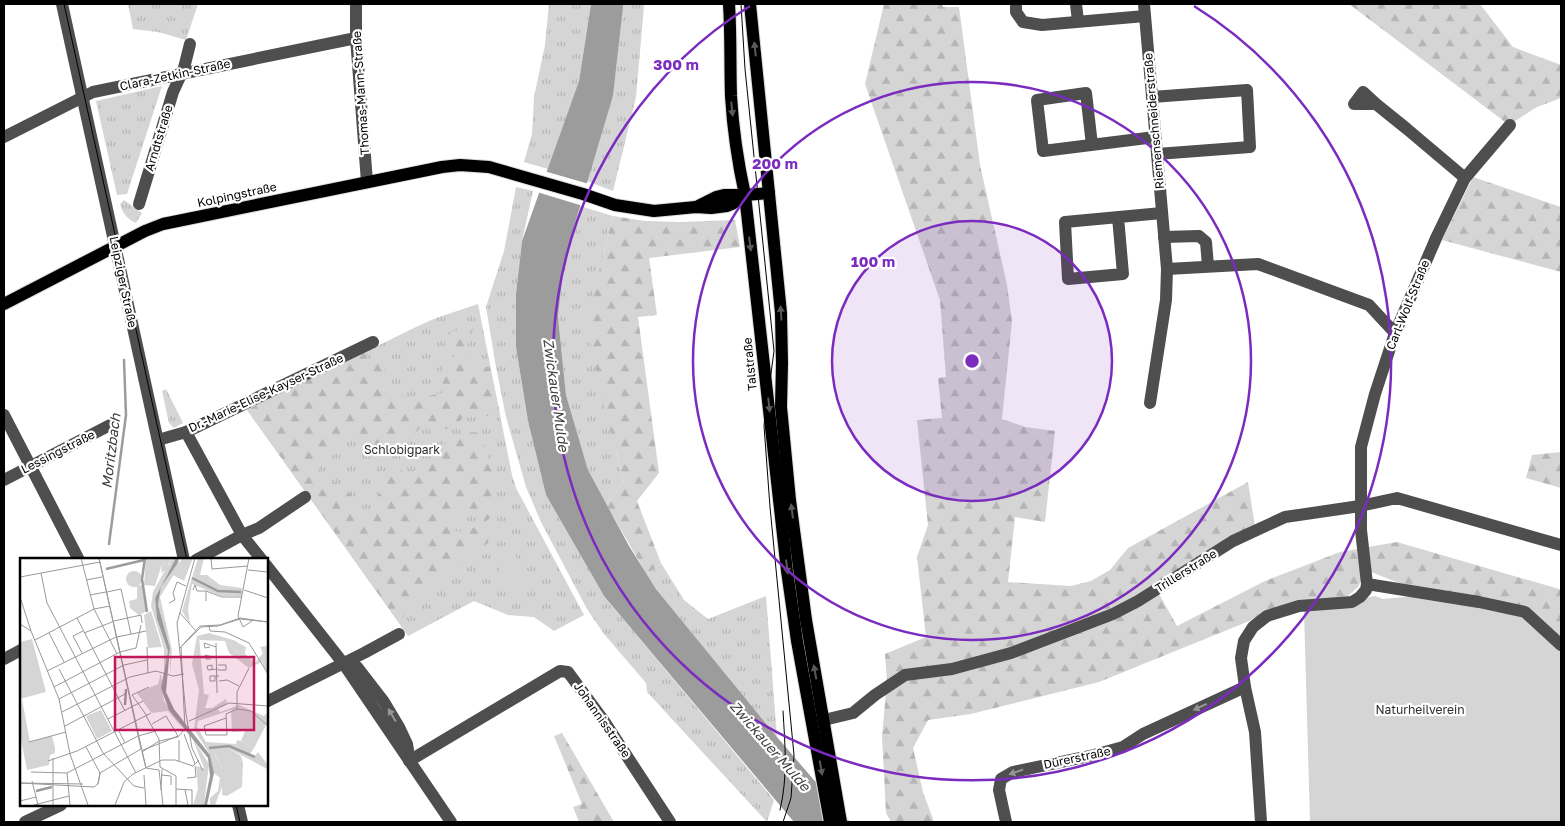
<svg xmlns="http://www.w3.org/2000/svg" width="1565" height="826" font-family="'Golos Text',sans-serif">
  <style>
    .grass { fill: url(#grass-tufts) }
    .forest { fill: url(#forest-firs) }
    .garden { fill: #d5d5d5 }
    .water { fill: #9c9c9c }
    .pier { fill: #fff }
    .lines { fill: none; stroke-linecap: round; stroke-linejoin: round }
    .stream { stroke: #9c9c9c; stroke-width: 2.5 }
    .major-casing { stroke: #dbdbdb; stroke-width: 14 }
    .minor { stroke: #4e4e4e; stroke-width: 12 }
    .major { stroke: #000; stroke-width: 12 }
    .tram { stroke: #000; stroke-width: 1 }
    .oneway { fill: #595959 }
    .oneway2 { fill: #959595 }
    .ring { fill: none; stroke: #7b2cbf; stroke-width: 2.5 }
    .labels { text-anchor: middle; stroke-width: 4.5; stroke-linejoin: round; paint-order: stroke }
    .street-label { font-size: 12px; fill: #000; stroke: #fff }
    .park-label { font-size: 12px; fill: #2c2c2c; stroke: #fff }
    .water-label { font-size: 14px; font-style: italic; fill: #3d3d3d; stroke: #fff }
    .inset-river { fill: none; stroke: #9c9c9c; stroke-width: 2.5 }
    .inset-road { fill: none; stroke: #999; stroke-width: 1 }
    .view { fill: #c2185b; fill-opacity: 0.15; stroke: #c2185b; stroke-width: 2.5 }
    .inset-edge { fill: none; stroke: #000; stroke-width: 2.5 }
    .centre { fill: #7b2cbf; stroke: #fff; stroke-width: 2.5 }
    .ring-label { font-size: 15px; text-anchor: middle; font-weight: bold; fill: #7b2cbf; stroke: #fff; stroke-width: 4.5; stroke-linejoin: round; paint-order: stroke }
  </style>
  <defs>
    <pattern id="grass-tufts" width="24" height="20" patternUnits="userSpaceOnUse" patternTransform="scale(1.25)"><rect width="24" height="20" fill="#d5d5d5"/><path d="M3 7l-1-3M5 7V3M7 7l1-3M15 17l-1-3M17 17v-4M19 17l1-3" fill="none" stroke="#b5b5b5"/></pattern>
    <pattern id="forest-firs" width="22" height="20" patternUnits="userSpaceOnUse" patternTransform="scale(1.25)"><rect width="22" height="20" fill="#d5d5d5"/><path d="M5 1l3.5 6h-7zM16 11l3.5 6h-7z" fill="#b5b5b5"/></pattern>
  </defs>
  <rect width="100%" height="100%" fill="#fff"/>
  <g class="grass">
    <path d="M128,4H198L186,40L158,32L133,29Z"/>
    <path d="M549,4H591L579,81L548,169L524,162L532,134L534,97L545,45Z"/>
    <path d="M623,4H644V6L636,97L613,191L587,181L613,96Z"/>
    <path d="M162,86L127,194L117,195L96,101Z"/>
    <path d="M516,187L533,191L522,241L516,294V347L528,421L546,495L604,596L774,800L767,822L647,692L646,683L604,634L587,609L541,522L526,487L506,417L496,367L486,307L504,251Z"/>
    <path d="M124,200L142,213L136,223C127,219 123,214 120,204Z"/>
    <path d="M580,206L613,216L603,257L616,452L624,482L606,504L588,470L566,395L558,317L563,270Z"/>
    <path d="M478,304L512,475L516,488L584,615L554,631L534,617L508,615L474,601L408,636L247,410L418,326L436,318Z"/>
    <path d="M166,389L183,423L174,428L169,423L162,391Z"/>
    <path d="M661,563L684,600L708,619L766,596L777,737L656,589L647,575Z"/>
  </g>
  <g class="forest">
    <path d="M884,4H942L943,7H959L980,165L1007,285L1012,321L1002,419L1025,427L1055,431L1045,522L1015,517L1008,582L1071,586L1091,581L1110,570L1128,548L1248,482L1256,533L1159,594L1177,626L1265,581L1340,552L1397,542L1559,589L1561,591V639L1412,588L1371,572L1364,574L1358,587L1348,596L1269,613L1099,682L971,714L928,720L913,748L923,792L934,822H891L886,813L882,736L887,681L885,654L926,637L917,557L928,525L917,420L942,418L938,378L946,377L940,300L865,84Z"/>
    <path d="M1349,4H1480L1513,47L1561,65V98L1537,107L1509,125Z"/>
    <path d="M1473,177L1561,207V272L1442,240Z"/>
    <path d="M613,216L645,221L680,222L735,220L740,247L649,258L657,315L638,317L659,473L637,501L661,563L647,575L606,504L624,482L598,383L586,316L603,257Z"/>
    <path d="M473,328L467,346L472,366L490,367L500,414L488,416L463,417L454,429H439L423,425L413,435L400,436L398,447C381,456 377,455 359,447L355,438L340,439L323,457L318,466L322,474L328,481L343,485L353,497L355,518L362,526L368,524C371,516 373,509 376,501C383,484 389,490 385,467L391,465L402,470L405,475C418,471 428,460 440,459V448C452,435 462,430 480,433L493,470L494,479L499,489C493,498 490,504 493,516L485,522L468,511H444C445,520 449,525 455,531L463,532L475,527H493L488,543L478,550L470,553L462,558L458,567L444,574L437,583L414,597L403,618L398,621L247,410L364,352L366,358L377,360L387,365L384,371L385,395L423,397L442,393L443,382L442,368L456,354L448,332Z"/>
    <path d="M1561,452V488L1526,478L1532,455Z"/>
    <path d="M562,733L614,822H579L573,807L582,804L554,736Z"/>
  </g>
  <g class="garden">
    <path d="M514,549L523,585L504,590L495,554Z"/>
    <path d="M1375,596L1383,599L1415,596L1523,614L1561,649V822H1310L1304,611Z"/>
  </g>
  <path class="water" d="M591,4H623V7L613,96L575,223L563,270L558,317L566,395L588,470L629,546L656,589L777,737L850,822H794L604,596L546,495L528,421L516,347V294L522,241L579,81Z"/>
  <path class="pier" d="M544,171L589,184L583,206L537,192Z"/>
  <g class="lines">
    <path class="stream" d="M109,544L126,415L124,360"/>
    <defs>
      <g id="major">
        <path d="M729,4C731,35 730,65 731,96C733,130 738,163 745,195L787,571L797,641L830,822"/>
        <path d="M750,4L781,313L782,363L781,407L790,500L806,620L841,822"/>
        <path d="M698,206L716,197L724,195H745L769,193"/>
        <path d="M4,304L145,231L163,224L442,167L460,165L489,167L583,194L615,205L654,211L696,207L711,208L727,206L732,204L745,195"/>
      </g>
    </defs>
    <use href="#major" class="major-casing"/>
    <g class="minor">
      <path d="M62,4L184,560"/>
      <path d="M356,4V38L367,182"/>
      <path d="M1016,4V12L1023,22L1042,25L1145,16"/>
      <path d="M1076,4L1078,21"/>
      <path d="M1144,4L1167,269L1166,300L1150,403"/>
      <path d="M1152,97L1247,90L1250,147L1157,154"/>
      <path d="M1376,104H1354L1363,92L1376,104L1407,129L1465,178"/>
      <path d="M4,137L93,92L356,38"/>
      <path d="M1092,145L1086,93L1037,100L1043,151L1155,137"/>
      <path d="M139,204L173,92L184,68L190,44"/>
      <path d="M1118,217L1123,274L1068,279L1065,222L1162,213"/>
      <path d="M1164,237L1199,236L1206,242L1208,266"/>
      <path d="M1167,269L1258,264L1369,305L1395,333"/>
      <path d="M4,415L79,560"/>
      <path d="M186,432L242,535L262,560"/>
      <path d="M158,440L186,432L373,342"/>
      <path d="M4,480L112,424"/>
      <path d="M196,560L242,535L259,528L305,497"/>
      <path d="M266,565L343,663L451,822"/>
      <path d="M1367,584L1479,602L1525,612L1561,645"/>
      <path d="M4,659L21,650"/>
      <path d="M343,663L357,667L384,702L399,727L407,744L408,750"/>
      <path d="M266,702L364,653L399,634"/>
      <path d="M824,720L853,713L875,695L905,675L952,669L1011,653L1113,614L1138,601L1233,541L1285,517L1360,506L1397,498L1561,545"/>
      <path d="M409,761L560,671L568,672L604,721L670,822"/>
      <path d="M238,805L242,822"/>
      <path d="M25,822L61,805"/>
      <path d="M1006,822L999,790L1001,779L1013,772L1094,755L1123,747L1143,734L1245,687"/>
      <path d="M1261,822L1255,732L1245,687L1241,658L1244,641L1253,627L1267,616L1299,606L1352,602L1360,597L1366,590L1367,584L1361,530V447L1375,394L1395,333L1437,236L1465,178L1510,125"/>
    </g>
    <use href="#major" class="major"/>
    <g class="tram">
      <path d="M64,4L187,560"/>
      <path d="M741,4L745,69L774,351L764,426L770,507L794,755L791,798L783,822"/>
      <path d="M236,805L240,822"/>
      <path d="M780,810C788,777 785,745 783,711"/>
    </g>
  </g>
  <defs><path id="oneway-solid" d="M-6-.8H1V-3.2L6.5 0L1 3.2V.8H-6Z" transform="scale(1.25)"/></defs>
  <g class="oneway">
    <use href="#oneway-solid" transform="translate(755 49) rotate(-96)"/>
    <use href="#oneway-solid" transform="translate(732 109) rotate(84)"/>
    <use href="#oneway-solid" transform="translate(750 244) rotate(83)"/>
    <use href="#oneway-solid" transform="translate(781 313) rotate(-94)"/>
    <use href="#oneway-solid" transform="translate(769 405) rotate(84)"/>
    <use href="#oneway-solid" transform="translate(792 511) rotate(-97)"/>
    <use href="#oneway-solid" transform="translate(787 567) rotate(83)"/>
    <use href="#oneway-solid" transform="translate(815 672) rotate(-100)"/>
    <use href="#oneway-solid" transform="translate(821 768) rotate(80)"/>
  </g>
  <g class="oneway2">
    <use href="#oneway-solid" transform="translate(1200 707) rotate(155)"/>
    <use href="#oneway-solid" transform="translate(392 715) rotate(-121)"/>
    <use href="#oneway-solid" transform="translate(1016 772) rotate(161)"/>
  </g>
  <circle cx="972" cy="361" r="140" fill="#7b2cbf" fill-opacity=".12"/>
  <g class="ring">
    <circle cx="972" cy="361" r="140"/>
    <circle cx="972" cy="361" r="279"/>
    <path d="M1194 6A419 419 0 1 1 750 6"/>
  </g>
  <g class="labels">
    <g class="street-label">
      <text transform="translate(175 75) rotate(-12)" y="4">Clara-Zetkin-Straße</text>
      <text transform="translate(361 93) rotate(-94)" y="4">Thomas-Mann-Straße</text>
      <text transform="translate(1154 121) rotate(-95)" y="4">Riemenschneiderstraße</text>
      <text transform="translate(159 138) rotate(-73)" y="4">Arndtstraße</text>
      <text transform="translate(237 195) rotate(-12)" y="4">Kolpingstraße</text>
      <text transform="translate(123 282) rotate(78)" y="4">Leipziger Straße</text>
      <text transform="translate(1408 305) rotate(-68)" y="4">Carl-Wolf-Straße</text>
      <text transform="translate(750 364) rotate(-96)" y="4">Talstraße</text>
      <text transform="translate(266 393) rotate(-25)" y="4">Dr.-Marie-Elise-Kayser-Straße</text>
      <text transform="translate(58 452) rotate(-27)" y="4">Lessingstraße</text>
      <text transform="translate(1186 571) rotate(-32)" y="4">Trillerstraße</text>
      <text transform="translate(602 720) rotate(55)" y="4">Johannisstraße</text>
      <text transform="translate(1077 758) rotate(-12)" y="4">Dürerstraße</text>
    </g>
    <g class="park-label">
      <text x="402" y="454">Schlobigpark</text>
      <text x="1420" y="714">Naturheilverein</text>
    </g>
    <g class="water-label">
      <text transform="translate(556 395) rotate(82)" y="5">Zwickauer Mulde</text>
      <text transform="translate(111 451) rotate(-83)" y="5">Moritzbach</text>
      <text transform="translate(770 746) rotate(49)" y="5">Zwickauer Mulde</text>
    </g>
  </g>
  <g transform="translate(20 558)">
    <rect width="248" height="248" fill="#fff"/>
    <path d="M151,0H156L135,40L137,61L148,93L144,114V91L131,48L133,34L145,12L141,15L142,6L149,7ZM159,0V8L140,39L152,92L150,116V90L138,47L141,29ZM141,115L144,143L164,172L148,153L132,155L117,135L138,126ZM81,152L92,173L77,181L66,158ZM172,179L189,206L184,247H173L178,231L176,208L184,210Z" fill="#d5d5d5"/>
    <path d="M178,0H184L180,17H187L200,27L222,30V38H201L172,26L168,51L170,66L162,53ZM177,78H179L184,136L189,137L185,150H192L206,141L207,146L198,151L200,154L219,147L244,158L247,155V167L211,152L178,163L177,169L186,184L216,186L217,182L221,183L234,190L230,196L235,198L238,194L247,206V211L210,191H196L195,196L202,211V229L195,247L190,246V240L198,233L200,220L194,215L190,197L174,171L179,132L172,106ZM205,83L220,97L225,92L216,84L226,89L225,96L235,105L243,95L240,89L247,88V116L242,104L229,110L209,95ZM135,128L139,131L140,135L136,137L139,146L131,154L117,135L128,131L134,134Z" fill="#d5d5d5"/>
    <path d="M12,81L26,134L0,141V84Z" fill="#d5d5d5"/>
    <path d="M126,0L151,1L148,7L142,6L135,28L124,27ZM162,0H173L164,23L153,17ZM106 21a8 8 0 1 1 16 0a8 8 0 1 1-16 0ZM122,27L127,53L119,57L110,50L109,43L117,41V28ZM131,53L142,89L128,90L124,57ZM189,75L216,83L225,92L220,97L205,83L180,82L177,78ZM2,141L10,184L32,178L35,190V195L30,197L29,207L7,212L0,177ZM211,153H231L246,167L234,190L221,183L225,173L212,174ZM193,191H210L221,198L223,205L222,229L207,238L202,237V211Z" fill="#d5d5d5"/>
    <path d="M156,0H159L157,6L141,29L138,47L150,90L146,134L154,151L190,197L194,215L187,247H184L190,218L188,200L149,152L141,130L148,93L137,61L135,40Z" fill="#9c9c9c"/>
    <path class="inset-river" d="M125,0L122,21L127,54M86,11L124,2M172,20L198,33L221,34M105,147L106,131M189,190L209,188L235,199M16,233L32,229"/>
    <path class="inset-road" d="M61,0L74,51L97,96M79,0L126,210M175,0L157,65L166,156L172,190L183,213M191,0L192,11L228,8M229,0L218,58L223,69L232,63M228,12L248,14M21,15L27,45L116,215M0,19L80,4M66,22L82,19M173,32L175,27L177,33H186M224,32L248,40M87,34L101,31L111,76M70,37L86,34M0,39L11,73M186,43V33L202,39H222M149,45L155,42L153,35L157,24L166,28M160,55L176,73M57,60L105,153M94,63L121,57L122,65M0,66L11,73L39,141L50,196L68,247M189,68L190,73L205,74L229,85L248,116M29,75L44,104M64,75L92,64M97,79L126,73M15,82L74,51L90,48M196,85L197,135M127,89L128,115M190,89L185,90L184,85L196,89M160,90L180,68L200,67L220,60L248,64M62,95L53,78L63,73M191,101H186L185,97L197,100M198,107H206V112H198M39,111L83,195L114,228L124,230M192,112V107L187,108L188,112L198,111M27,113L96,79M195,118V123H190V118H199M199,123L207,122L219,128M34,129L100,94L116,90L121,67M112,137L127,158M112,137L129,129M39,141L104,107L127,102M217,151L231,153L247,167M42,154L110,119L136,113L153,118L164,116M126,158L139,181L140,209L156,218V247M206,160L184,168L186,177H207L206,156L217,151V134L229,110M88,161L123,143M169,163L209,145L248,148M45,168L105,136M98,171L105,185M164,176L175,206M9,184L46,174M66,189L80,215L78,226M121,193L158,178L146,158L132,166M33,200V247M28,203L57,193L131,155M159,203V182M11,214L47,215L118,178L136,173M47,215L50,247M124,217L126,247M141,217L151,218V227M167,220L176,219L175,208M12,223L18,247M0,225L63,226M0,225L74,229L78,226M78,226L80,215L121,191L79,0M156,231L172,232V247M141,232L142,211M165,232L168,247M0,243L16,239M14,247L49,238M95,247L104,224L113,216L142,202H155L173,208L179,202M143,247L139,212L126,210L122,194L139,183L158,179L165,171L161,89L181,69L198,68L220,61L248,64"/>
    <path class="view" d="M95,99H234V172H95Z"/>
    <rect width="248" height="248" class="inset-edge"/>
  </g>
  <circle cx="972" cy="361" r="8" class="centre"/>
  <g class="ring-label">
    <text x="676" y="70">300 m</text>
    <text x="775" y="169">200 m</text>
    <text x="873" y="267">100 m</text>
  </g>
  <rect width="1565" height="826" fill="none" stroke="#000000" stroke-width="10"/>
</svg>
